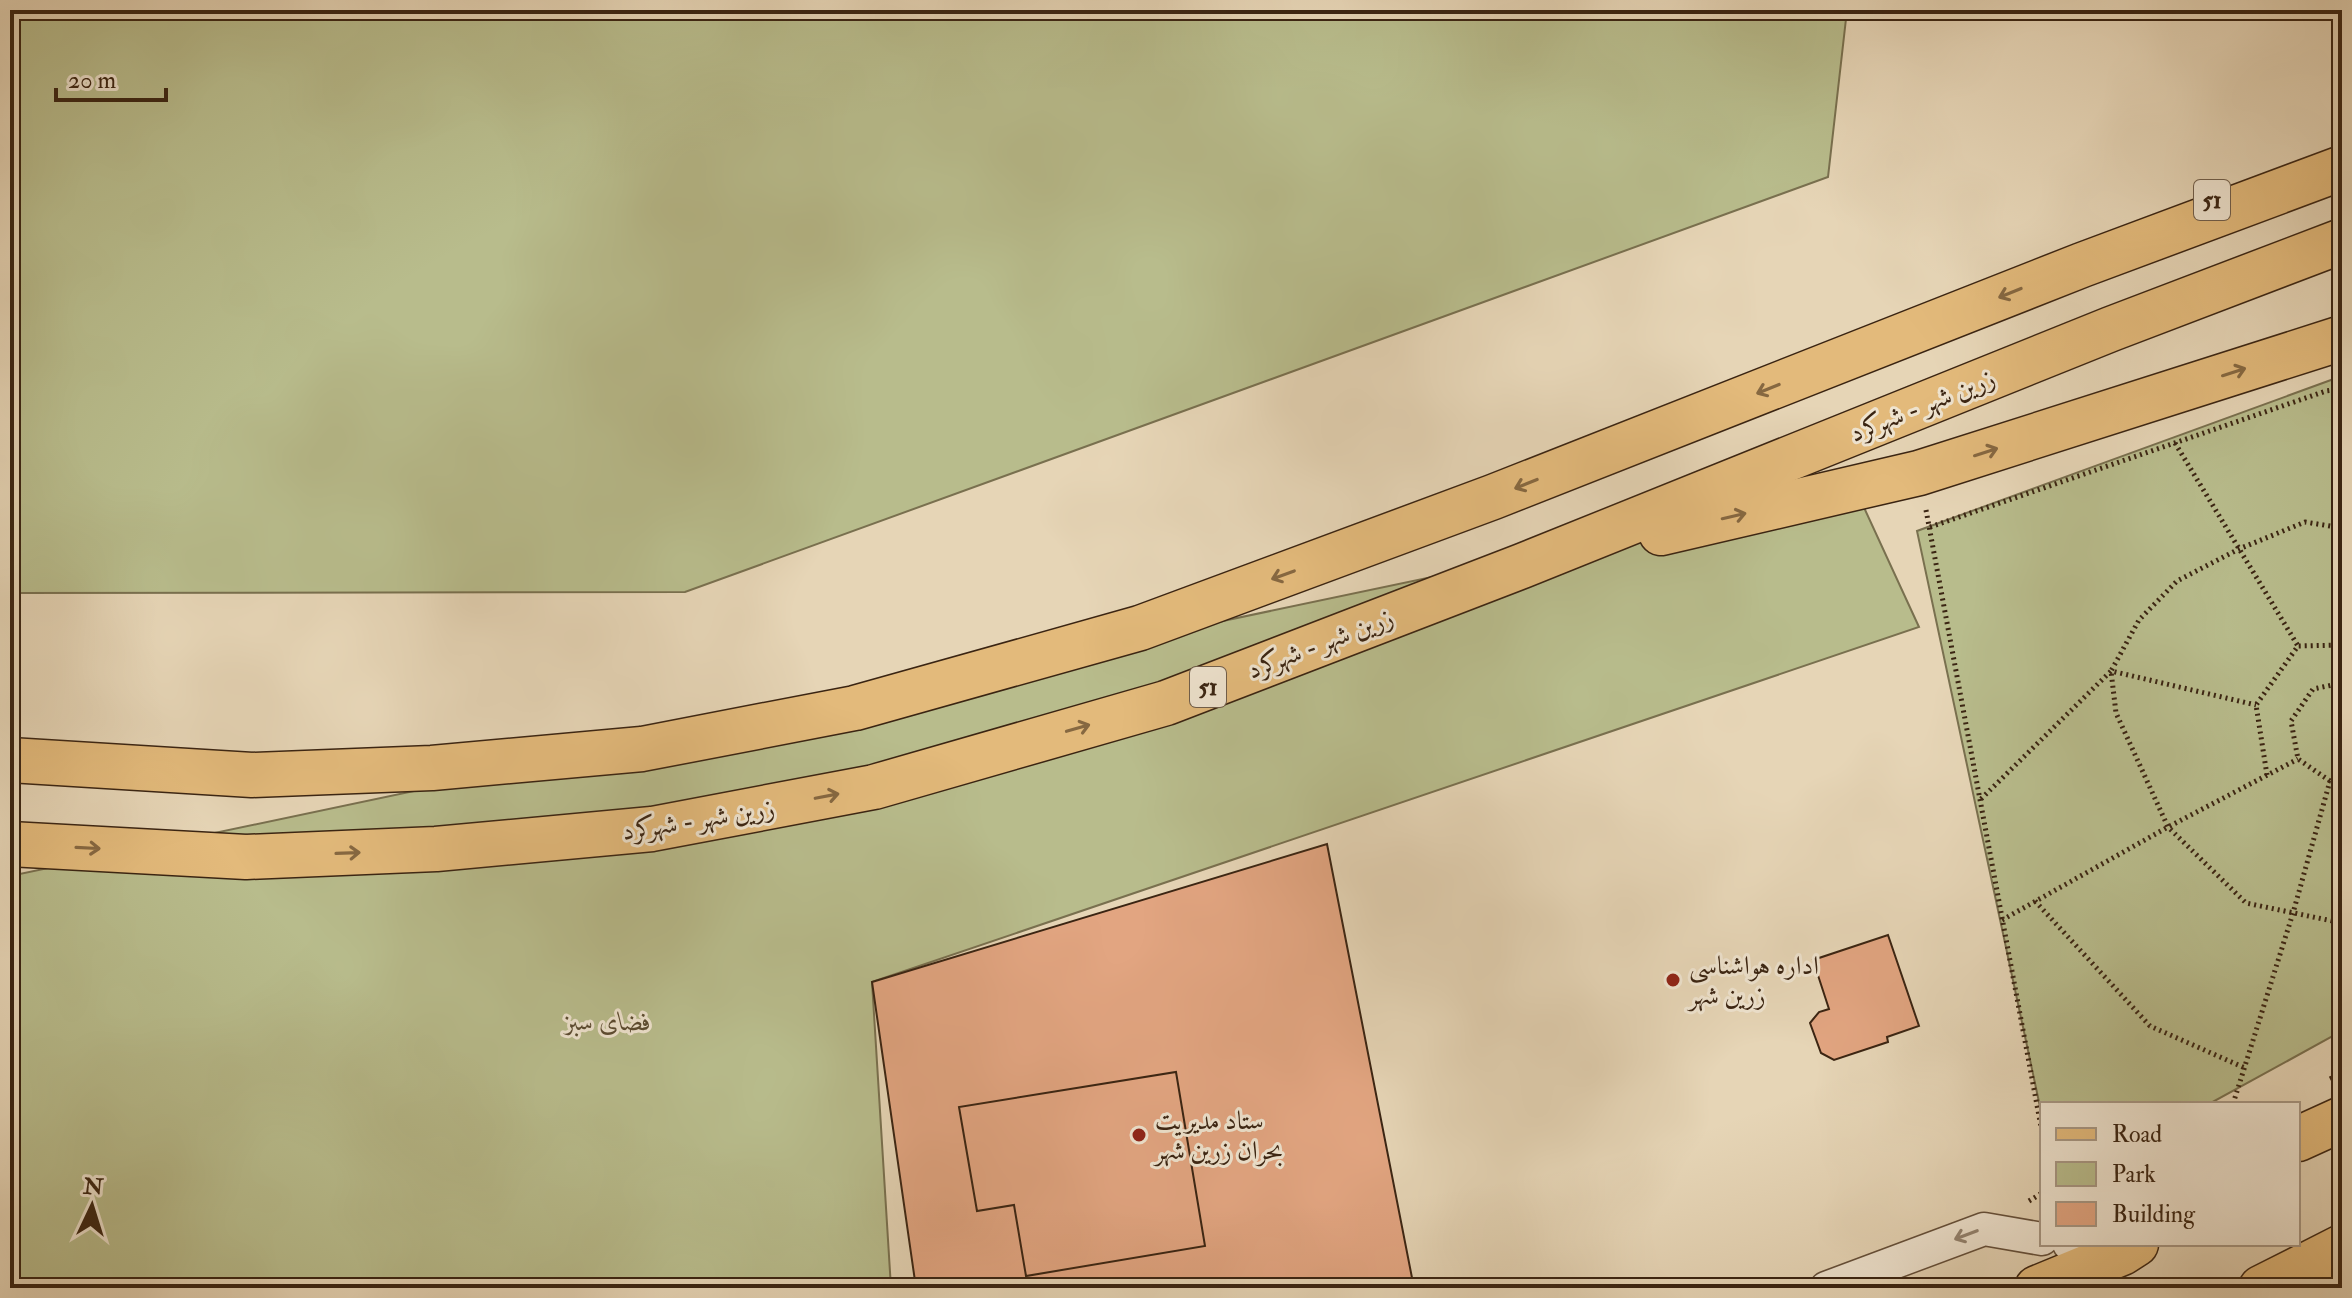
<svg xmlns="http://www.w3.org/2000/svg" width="2352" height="1298" font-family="'IM FELL Double Pica',Amiri,serif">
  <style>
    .green { fill: #b8bc8c; stroke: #79704f; stroke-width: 2 }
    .building { fill: #e2a581; stroke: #3a2412; stroke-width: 2 }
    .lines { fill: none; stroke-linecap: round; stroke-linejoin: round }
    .minor-casing { stroke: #65503b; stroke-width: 35 }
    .primary-casing { stroke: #3a2412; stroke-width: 47 }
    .trunk-casing { stroke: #3a2412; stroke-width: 47 }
    .path { stroke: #3a2412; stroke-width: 5; stroke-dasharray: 2 4; stroke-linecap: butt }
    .minor { stroke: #efe4d0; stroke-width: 32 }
    .primary { stroke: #e3ba7b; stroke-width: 44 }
    .trunk { stroke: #e3ba7b; stroke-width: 44 }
    .oneway { stroke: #866841 }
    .oneway2 { stroke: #948471 }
    .poi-dot { fill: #8f2418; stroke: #efe4d0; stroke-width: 3 }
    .labels { text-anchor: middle; stroke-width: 6; stroke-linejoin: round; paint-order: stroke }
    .shield { fill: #efe4d0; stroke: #705e4b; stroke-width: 2 }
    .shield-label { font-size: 24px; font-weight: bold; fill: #3a2412 }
    .street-label { font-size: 26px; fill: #3a2412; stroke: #efe4d0 }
    .poi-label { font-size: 26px; fill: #3a2412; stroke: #efe4d0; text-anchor: start }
    .park-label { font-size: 26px; font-style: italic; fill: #5a4a30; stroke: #efe4d0 }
  </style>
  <rect width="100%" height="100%" fill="#e6d5b6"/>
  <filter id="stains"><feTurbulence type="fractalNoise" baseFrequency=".0025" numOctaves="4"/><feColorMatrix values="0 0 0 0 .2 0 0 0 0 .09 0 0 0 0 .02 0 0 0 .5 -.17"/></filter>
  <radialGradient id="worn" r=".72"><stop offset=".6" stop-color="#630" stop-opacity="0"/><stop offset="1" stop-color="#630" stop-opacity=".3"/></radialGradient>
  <g class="green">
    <path d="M10,10H1847L1828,177L685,592L10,593Z"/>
    <path d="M2342,376V1031L2209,1104H2042V1116L1917,531Z"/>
    <path d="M1855,488L1919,627L872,982L891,1288H10V876Z"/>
  </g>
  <g class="building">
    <path d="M1327,844L1414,1288H916L872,982Z"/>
    <path d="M1888,935L1919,1026L1887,1037L1888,1042L1834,1060L1821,1053L1810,1023L1819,1012L1829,1009L1813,960Z"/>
    <path d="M1176,1072L1205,1246L1026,1276L1014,1205L977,1211L959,1107Z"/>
  </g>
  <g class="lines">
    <defs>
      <g id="minor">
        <path d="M2069,1244L2122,1253"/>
        <path d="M1826,1288L1984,1229L2042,1239"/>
      </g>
      <g id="primary">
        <path d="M2298,1139L2342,1119"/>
        <path d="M2037,1288L2122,1253L2136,1244"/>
        <path d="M2261,1288L2342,1247"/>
        <path d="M2339,1288L2342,1284"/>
      </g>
      <g id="trunk">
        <path d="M1661,533L1919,473L2342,338"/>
        <path d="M10,760L252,775L432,768L642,749L855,708L1140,628L1493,497L2082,265L2342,168"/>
        <path d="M10,844L246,857L436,849L652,829L874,787L1166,703L1522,566L2111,329L2342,241"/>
      </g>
    </defs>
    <use href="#minor" class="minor-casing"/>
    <use href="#primary" class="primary-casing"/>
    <use href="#trunk" class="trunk-casing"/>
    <g class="path">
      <path d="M2175,443L2298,646"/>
      <path d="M1926,510L2042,1132"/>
      <path d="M1930,527L2326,391L2342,389"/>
      <path d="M2342,528L2305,522L2239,549L2177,581L2139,620L2111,671L2116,713L2168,827L2246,903L2342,923"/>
      <path d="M2342,683L2313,689L2291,721L2298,759L2330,781L2342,779"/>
      <path d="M2267,775L2256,705L2298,646L2342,645"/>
      <path d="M1981,799L2111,671L2256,705"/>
      <path d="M2035,901L2150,1026L2245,1068"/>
      <path d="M2002,920L2168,827L2298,759"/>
      <path d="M2330,1079L2342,1073"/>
      <path d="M2233,1104L2293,913L2330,781"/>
      <path d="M2029,1201L2042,1193"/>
    </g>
    <use href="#minor" class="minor"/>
    <use href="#primary" class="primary"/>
    <use href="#trunk" class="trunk"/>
  </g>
  <defs><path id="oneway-shaft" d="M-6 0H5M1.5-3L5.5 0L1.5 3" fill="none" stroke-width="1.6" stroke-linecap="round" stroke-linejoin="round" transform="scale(2)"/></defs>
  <g class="oneway">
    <use href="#oneway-shaft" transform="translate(2010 293) rotate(158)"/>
    <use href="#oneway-shaft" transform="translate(2234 372) rotate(-18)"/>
    <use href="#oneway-shaft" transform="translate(1768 389) rotate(158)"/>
    <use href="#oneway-shaft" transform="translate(1986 452) rotate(-18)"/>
    <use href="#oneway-shaft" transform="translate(1526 484) rotate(158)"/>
    <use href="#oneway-shaft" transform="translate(1734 516) rotate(-13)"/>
    <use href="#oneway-shaft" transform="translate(1283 575) rotate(160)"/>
    <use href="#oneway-shaft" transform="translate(1078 728) rotate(-16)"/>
    <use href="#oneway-shaft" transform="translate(827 796) rotate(-11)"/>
    <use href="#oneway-shaft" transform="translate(88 848) rotate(3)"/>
    <use href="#oneway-shaft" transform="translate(348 853) rotate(-2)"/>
  </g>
  <use class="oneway2" href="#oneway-shaft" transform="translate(1966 1235) rotate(159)"/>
  <g class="poi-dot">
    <circle cx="1673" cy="980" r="8"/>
    <circle cx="1139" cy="1135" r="8"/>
  </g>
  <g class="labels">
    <g class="shield">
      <rect x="2194" y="180" width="36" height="40" rx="6"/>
      <rect x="1190" y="667" width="36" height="40" rx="6"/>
    </g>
    <g class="shield-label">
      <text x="2212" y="208">51</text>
      <text x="1208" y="695">51</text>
    </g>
    <g class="street-label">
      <text transform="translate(1922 405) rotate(-22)" y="9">زرین شهر - شهرکرد</text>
      <text transform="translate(1320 643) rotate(-21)" y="9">زرین شهر - شهرکرد</text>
      <text transform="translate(698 819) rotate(-9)" y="9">زرین شهر - شهرکرد</text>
    </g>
    <g class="poi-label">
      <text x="1689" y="974">اداره هواشناسی<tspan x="1689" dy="30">زرین شهر</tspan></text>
      <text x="1155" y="1129">ستاد مدیریت<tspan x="1155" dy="30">بحران زرین شهر</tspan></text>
    </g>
    <g class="park-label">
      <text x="608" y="1030">فضای سبز</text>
    </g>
  </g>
  <rect width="2352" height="1298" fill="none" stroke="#e6d5b6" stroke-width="40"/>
  <rect x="12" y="12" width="2328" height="1274" fill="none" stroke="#3a2412" stroke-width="4"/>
  <rect x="20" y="20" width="2312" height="1258" fill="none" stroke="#3a2412" stroke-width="2"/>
  <rect x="2040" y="1102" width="260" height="144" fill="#efe4d0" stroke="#a79784" stroke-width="2"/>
  <rect x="2056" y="1128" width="40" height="12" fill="#e3ba7b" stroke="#a79784" stroke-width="2"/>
  <text x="2112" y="1142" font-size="24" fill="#3a2412">Road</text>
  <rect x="2056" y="1162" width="40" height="24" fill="#b8bc8c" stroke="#a79784" stroke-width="2"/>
  <text x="2112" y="1182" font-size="24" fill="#3a2412">Park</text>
  <rect x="2056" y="1202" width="40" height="24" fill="#e2a581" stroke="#a79784" stroke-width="2"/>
  <text x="2112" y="1222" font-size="24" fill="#3a2412">Building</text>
  <g transform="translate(92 1206) rotate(4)" stroke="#efe4d0" stroke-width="6" paint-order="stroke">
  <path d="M0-6L14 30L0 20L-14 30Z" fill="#3a2412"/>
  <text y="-12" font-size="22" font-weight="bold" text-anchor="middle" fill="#3a2412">N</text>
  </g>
  <path d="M56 88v12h110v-12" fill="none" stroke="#3a2412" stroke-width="4"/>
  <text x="68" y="88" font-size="24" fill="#3a2412" stroke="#efe4d0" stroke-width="6" paint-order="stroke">20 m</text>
  <rect width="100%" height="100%" filter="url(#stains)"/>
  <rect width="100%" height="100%" fill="url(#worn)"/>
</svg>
